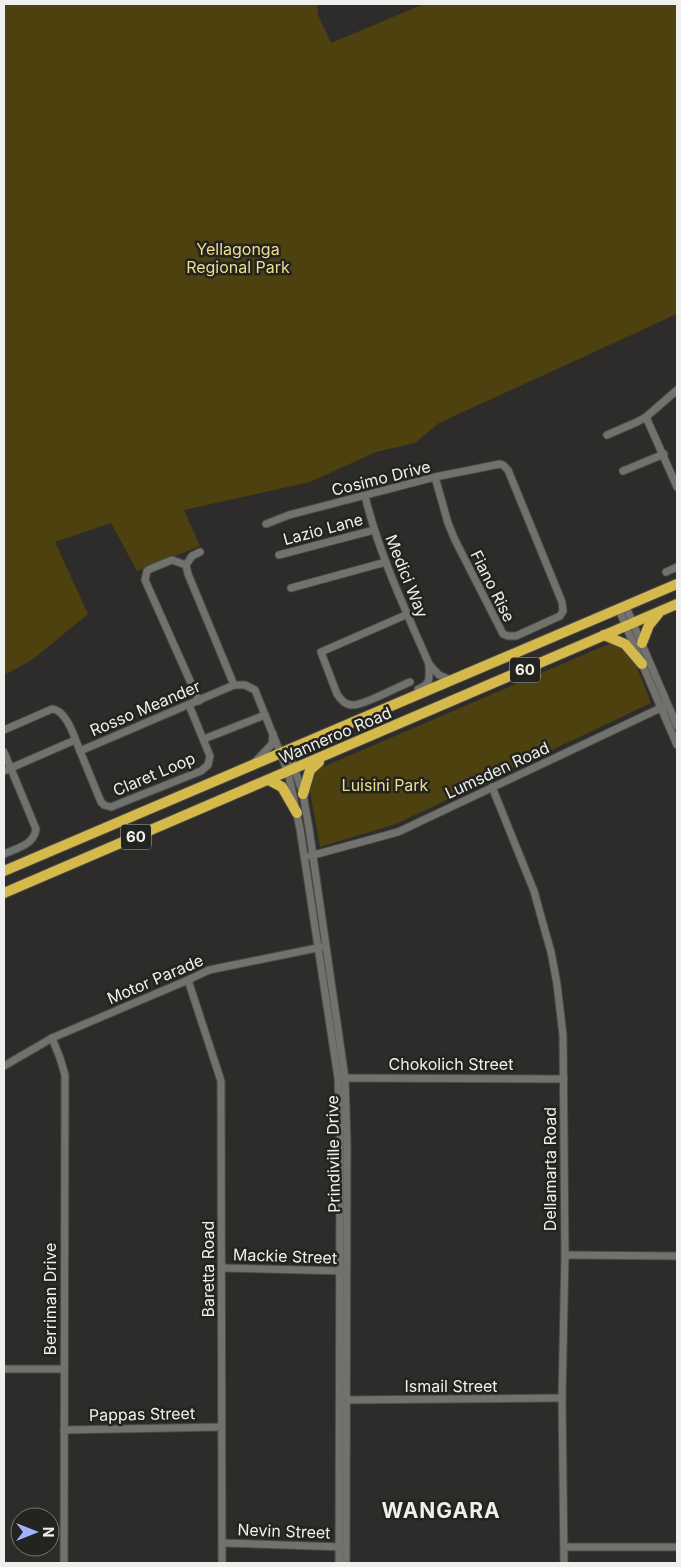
<svg xmlns="http://www.w3.org/2000/svg" width="681" height="1567" font-family="Inter,sans-serif">
  <style>
    .green { fill: #4d4110 }
    .lines { fill: none; stroke-linecap: round; stroke-linejoin: round }
    .minor-casing { stroke: #494947; stroke-width: 9 }
    .highway-casing { stroke: #494947; stroke-width: 12 }
    .minor { stroke: #71716d; stroke-width: 7 }
    .highway { stroke: #d5b94b; stroke-width: 10 }
    .labels { text-anchor: middle; stroke-width: 5; stroke-linejoin: round; paint-order: stroke }
    .shield { fill: #232320; stroke: #b2b2b0; stroke-width: 1 }
    .shield-label { font-size: 15px; font-weight: bold; fill: #efefed }
    .park-label { font-size: 16px; fill: #f1dd8d; stroke: #232320 }
    .street-label { font-size: 16px; fill: #efefed; stroke: #232320 }
    .district-label { font-size: 21px; font-weight: bold; letter-spacing: 1px; fill: #efefed; stroke: #232320 }
  </style>
  <rect width="100%" height="100%" fill="#2d2c2a"/>
  <g class="green">
    <path d="M4,4H317L318,15L331,43L424,4H677V314L439,423L415,443L376,452L310,482L184,510L200,546L137,571L111,523L55,542L88,614L32,660L4,675Z"/>
    <path d="M625,637L651,703L396,824L320,847L310,792L302,776Z"/>
  </g>
  <g class="lines">
    <defs>
      <g id="minor">
        <path d="M646,417L677,487"/>
        <path d="M607,435L637,422L646,417L677,390"/>
        <path d="M623,471L664,454"/>
        <path d="M365,496C379,554 405,609 429,664L439,675L451,680"/>
        <path d="M266,524L289,515L435,477L500,464L503,465L508,470L562,602L563,611L560,616L516,636H508L503,634L455,540L448,523L435,477"/>
        <path d="M200,552L192,556L186,565L188,574L234,685"/>
        <path d="M279,555L374,530"/>
        <path d="M186,565L172,560L150,569L147,571L145,580L199,701"/>
        <path d="M666,572L677,567"/>
        <path d="M291,588L386,562"/>
        <path d="M626,607L677,726"/>
        <path d="M619,610L677,745"/>
        <path d="M408,614L321,652L337,694C341,700 345,705 353,705C365,705 397,687 410,682"/>
        <path d="M418,689C432,684 429,677 429,664"/>
        <path d="M4,730L52,709C67,710 75,739 80,751L234,685H245L255,690L288,772L300,829L338,1078L340,1143L339,1563"/>
        <path d="M204,739L265,715"/>
        <path d="M288,750L303,794L309,828L345,1078L347,1142L346,1563"/>
        <path d="M80,751L101,802L104,805L111,807L201,771L208,765L210,756L189,705"/>
        <path d="M4,752L36,829C34,845 17,848 4,854"/>
        <path d="M255,762L272,744L273,734"/>
        <path d="M4,771L75,740"/>
        <path d="M492,787L534,891L540,913L551,952L557,984L563,1035L565,1255L562,1398L564,1563"/>
        <path d="M310,856L398,832L667,705"/>
        <path d="M188,980L221,1081L222,1563"/>
        <path d="M52,1038L60,1058L65,1075L64,1563"/>
        <path d="M4,1066L52,1038L188,980L209,970L322,947"/>
        <path d="M341,1078L564,1079"/>
        <path d="M565,1255L677,1256"/>
        <path d="M222,1268L344,1271"/>
        <path d="M4,1369H64"/>
        <path d="M343,1400L562,1398"/>
        <path d="M64,1430L221,1427"/>
        <path d="M223,1543L343,1547"/>
        <path d="M565,1547H677"/>
      </g>
      <g id="highway">
        <path d="M604,635L625,644L642,664"/>
        <path d="M642,643L649,625L658,614"/>
        <path d="M269,780L282,787L297,813"/>
        <path d="M303,794L310,770L319,762"/>
        <path d="M4,871L677,584"/>
        <path d="M4,893L677,604"/>
      </g>
    </defs>
    <use href="#minor" class="minor-casing"/>
    <use href="#highway" class="highway-casing"/>
    <use href="#minor" class="minor"/>
    <use href="#highway" class="highway"/>
  </g>
  <g class="labels">
    <g class="shield">
      <rect x="510" y="657.5" width="30" height="25" rx="4"/>
      <rect x="121" y="824.5" width="30" height="25" rx="4"/>
    </g>
    <g class="shield-label">
      <text x="525" y="675">60</text>
      <text x="136" y="842">60</text>
    </g>
    <g class="park-label">
      <text x="238" y="255">Yellagonga<tspan x="238" dy="18">Regional Park</tspan></text>
      <text x="385" y="791">Luisini Park</text>
    </g>
    <g class="street-label">
      <text transform="translate(381 478) rotate(-14)" y="6">Cosimo Drive</text>
      <text transform="translate(323 529) rotate(-15)" y="6">Lazio Lane</text>
      <text transform="translate(407 576) rotate(68)" y="6">Medici Way</text>
      <text transform="translate(493 586) rotate(63)" y="6">Fiano Rise</text>
      <text transform="translate(145 708) rotate(-23)" y="6">Rosso Meander</text>
      <text transform="translate(335 735) rotate(-23)" y="6">Wanneroo Road</text>
      <text transform="translate(497 770) rotate(-25)" y="6">Lumsden Road</text>
      <text transform="translate(154 774) rotate(-23)" y="6">Claret Loop</text>
      <text transform="translate(155 979) rotate(-23)" y="6">Motor Parade</text>
      <text x="451" y="1070">Chokolich Street</text>
      <text transform="translate(333 1154) rotate(-91)" y="6">Prindiville Drive</text>
      <text transform="translate(550 1169) rotate(-90)" y="6">Dellamarta Road</text>
      <text transform="translate(285 1256) rotate(2)" y="6">Mackie Street</text>
      <text transform="translate(208 1269) rotate(-90)" y="6">Baretta Road</text>
      <text transform="translate(50 1299) rotate(-90)" y="6">Berriman Drive</text>
      <text x="451" y="1392">Ismail Street</text>
      <text transform="translate(142 1414) rotate(-1)" y="6">Pappas Street</text>
      <text transform="translate(284 1531) rotate(2)" y="6">Nevin Street</text>
    </g>
    <g class="district-label">
      <text x="441" y="1518">WANGARA</text>
    </g>
  </g>
  <rect width="681" height="1567" fill="none" stroke="#efefed" stroke-width="10"/>
  <g transform="translate(35 1532) rotate(90)"><circle r="24" fill="#232320" stroke="#757572"/>
  <path d="M0-4L9 19L0 12L-9 19Z" fill="#a3b2fd"/>
  <text y="-8" font-size="14" font-weight="bold" text-anchor="middle" fill="#efefed">N</text>
  </g>
</svg>
